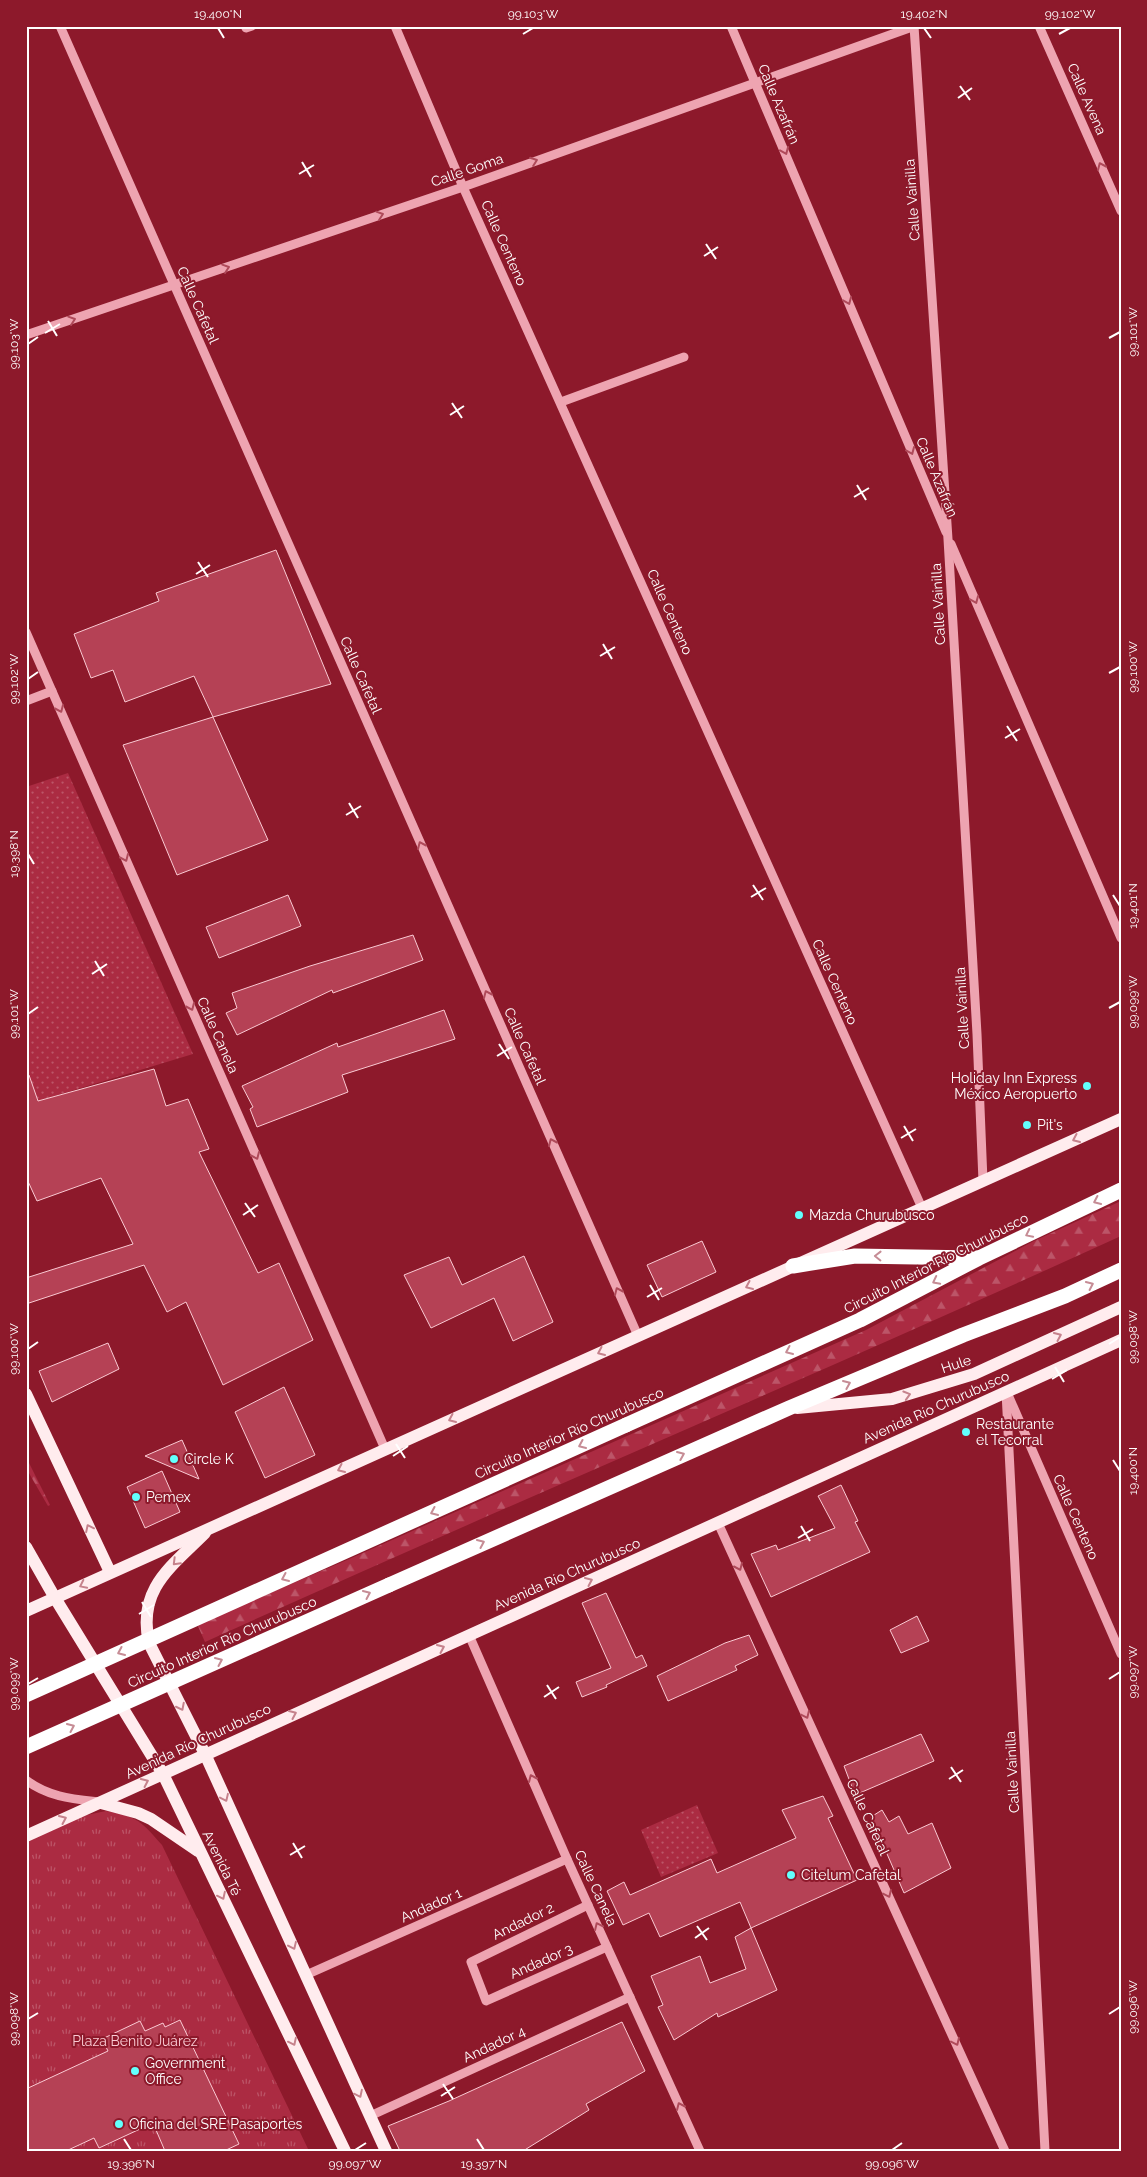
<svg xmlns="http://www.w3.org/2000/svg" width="1147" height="2177" font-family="Raleway,sans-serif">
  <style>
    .grass { fill: url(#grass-dots) }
    .forest { fill: url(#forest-firs) }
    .park { fill: url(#park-tufts) }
    .building { fill: #b54155; stroke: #facad3 }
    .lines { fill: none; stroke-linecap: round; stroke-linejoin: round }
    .minor { stroke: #eea4b1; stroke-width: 9 }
    .major { stroke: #ffecee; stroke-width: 12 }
    .highway { stroke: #fff; stroke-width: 15 }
    .highway-bridge { stroke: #fff; stroke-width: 15 }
    .oneway { stroke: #af4a5a }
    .oneway2 { stroke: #c6828c }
    .oneway3 { stroke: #c68c95 }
    .ticks { fill: none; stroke: #fff; stroke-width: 2 }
    .poi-dot { fill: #62fffd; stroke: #8d192b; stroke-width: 2 }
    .labels { text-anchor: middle; stroke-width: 4; stroke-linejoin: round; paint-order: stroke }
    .street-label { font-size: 14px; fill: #fff; stroke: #8d192b }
    .poi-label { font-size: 14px; fill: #fff; stroke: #8d192b; text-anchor: start }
    .park-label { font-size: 14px; fill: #facad3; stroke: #8d192b }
    .neatline { fill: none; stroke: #fff; stroke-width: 2 }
    .ticks-label { font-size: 12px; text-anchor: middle; fill: #fff }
  </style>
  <defs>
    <pattern id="grass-dots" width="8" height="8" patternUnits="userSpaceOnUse" patternTransform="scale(1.25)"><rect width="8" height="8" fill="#ab2b42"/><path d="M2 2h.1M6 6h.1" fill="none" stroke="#bc5568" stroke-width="1.8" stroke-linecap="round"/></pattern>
    <pattern id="forest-firs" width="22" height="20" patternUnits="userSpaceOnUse" patternTransform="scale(1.25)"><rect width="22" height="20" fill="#ab2b42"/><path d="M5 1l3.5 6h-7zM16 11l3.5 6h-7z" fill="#bc5568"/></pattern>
    <pattern id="park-tufts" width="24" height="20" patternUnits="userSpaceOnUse" patternTransform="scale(1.25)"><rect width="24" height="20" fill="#ab2b42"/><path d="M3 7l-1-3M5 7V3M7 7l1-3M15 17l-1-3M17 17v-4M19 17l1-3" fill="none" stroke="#bc5568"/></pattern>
  </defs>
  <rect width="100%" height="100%" fill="#8d192b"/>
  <g class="grass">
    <path d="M68,773L193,1054L38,1101L26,1069V787Z"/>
    <path d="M697,1805L718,1853L661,1877L641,1830Z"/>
  </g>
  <g class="forest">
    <path d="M1121,1201V1236C817,1375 509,1504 205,1642L197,1624L347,1560L866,1330L1034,1241Z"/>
    <path d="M26,1457L50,1505L48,1506L26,1468Z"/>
  </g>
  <path class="park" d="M106,1811C137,1816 142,1822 162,1845L309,2151H26V1842L77,1817Z"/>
  <g class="building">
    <path d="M276,550L331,684L213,717L194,676L125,702L113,670L91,678L74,634L159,601L156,593Z"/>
    <path d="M213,717L268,840L177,875L123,745Z"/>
    <path d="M288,895L301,926L219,958L206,927Z"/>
    <path d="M413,935L423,960L333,993L332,990L237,1035L226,1013L237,1008L232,993L310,966Z"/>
    <path d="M444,1010L455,1039L342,1075L348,1092L257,1127L250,1109L253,1107L242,1086L337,1043L338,1047Z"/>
    <path d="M154,1069L166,1106L188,1099L209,1149L199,1152L258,1273L279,1263L313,1340L223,1385L186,1302L167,1312L144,1265L26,1304V1278L133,1244L101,1178L37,1201L26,1177V1076L29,1075L38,1101Z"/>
    <path d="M702,1241L716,1272L662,1297L647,1265Z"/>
    <path d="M524,1256L553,1322L513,1341L494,1298L431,1328L404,1275L449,1257L462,1285Z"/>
    <path d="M108,1343L119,1369L52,1402L39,1371Z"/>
    <path d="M284,1387L315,1455L265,1478L235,1412Z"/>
    <path d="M182,1440L199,1479L145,1456Z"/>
    <path d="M162,1471L180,1512L145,1528L127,1487Z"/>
    <path d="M841,1485L858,1521L855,1522L870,1552L771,1597L751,1554L776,1545L778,1550L835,1528L818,1496Z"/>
    <path d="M606,1593L636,1658L642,1655L647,1666L606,1685L607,1687L582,1697L576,1682L611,1668L582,1603Z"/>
    <path d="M917,1616L929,1641L901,1653L890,1630Z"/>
    <path d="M749,1635L758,1655L735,1666L737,1670L668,1701L657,1676L725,1643Z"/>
    <path d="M921,1734L934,1761L855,1795L844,1766Z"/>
    <path d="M823,1796L833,1816L828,1818L857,1880L751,1928L740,1902L660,1937L649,1913L623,1925L607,1891L624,1882L630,1895L711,1859L717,1873L796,1838L782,1810Z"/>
    <path d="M882,1810L889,1822L899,1816L908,1834L932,1823L951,1868L904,1893L871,1817Z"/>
    <path d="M751,1928L777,1990L718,2017L717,2013L674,2040L658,2007L663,2005L651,1976L700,1956L710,1983L746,1969L735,1937Z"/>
    <path d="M180,2020L239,2144L224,2151H165L153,2123L99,2148L94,2138L66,2151H26V2089L108,2051L102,2039L140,2021L145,2031L163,2023L165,2027Z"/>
    <path d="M622,2022L645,2071L586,2104L589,2110L523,2151H400L388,2126L449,2101Z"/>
  </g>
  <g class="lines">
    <g class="minor">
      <path d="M60,26L638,1336"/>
      <path d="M395,26L463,187L922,1208"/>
      <path d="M731,26L946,532"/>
      <path d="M914,26L948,539L977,1034L983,1181"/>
      <path d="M1039,26L1121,211"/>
      <path d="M246,28L252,26"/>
      <path d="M26,335L463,187L915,26"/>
      <path d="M561,402L684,357"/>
      <path d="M951,544L1121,938"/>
      <path d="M26,632L385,1449"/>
      <path d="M26,701L52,691"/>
      <path d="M1006,1392L1045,2151"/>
      <path d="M1009,1397L1121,1654"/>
      <path d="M718,1523L1005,2151"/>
      <path d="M469,1635L567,1859L700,2151"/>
      <path d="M26,1780C48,1797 73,1799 99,1802"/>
      <path d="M588,1905L471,1962L486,2001L607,1947"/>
      <path d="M306,1975L567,1859"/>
      <path d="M370,2116L630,1997"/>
    </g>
    <g class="major">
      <path d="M26,1394L110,1572"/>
      <path d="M797,1408L892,1399L974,1374L1121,1307"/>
      <path d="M205,1533C171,1567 137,1589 149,1643L205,1754L386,2151"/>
      <path d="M26,1547L55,1598L163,1774L345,2151"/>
      <path d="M26,1611L1121,1119"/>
      <path d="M101,1803L138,1813L151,1819L198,1851"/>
      <path d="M26,1836L1121,1340"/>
    </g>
    <g class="highway">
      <path d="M793,1266L855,1256L977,1258"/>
      <path d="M626,1425L860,1320L979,1258L1121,1190"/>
      <path d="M389,1585L789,1408L963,1335L1065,1296L1121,1270"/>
    </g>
    <g class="highway-bridge">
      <path d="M26,1695L626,1425"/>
      <path d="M26,1747L389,1585"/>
    </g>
  </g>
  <defs><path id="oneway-chevron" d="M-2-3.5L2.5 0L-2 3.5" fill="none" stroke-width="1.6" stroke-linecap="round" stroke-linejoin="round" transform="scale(1.25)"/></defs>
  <g class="oneway">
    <use href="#oneway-chevron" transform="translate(785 151) rotate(67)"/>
    <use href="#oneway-chevron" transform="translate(534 161) rotate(-20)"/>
    <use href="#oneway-chevron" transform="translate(1101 166) rotate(-114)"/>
    <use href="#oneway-chevron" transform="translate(380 215) rotate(-19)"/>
    <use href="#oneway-chevron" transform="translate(226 268) rotate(-19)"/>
    <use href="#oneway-chevron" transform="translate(848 301) rotate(67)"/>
    <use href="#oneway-chevron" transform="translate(72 320) rotate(-19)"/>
    <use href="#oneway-chevron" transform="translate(911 451) rotate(67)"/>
    <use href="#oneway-chevron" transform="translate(975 600) rotate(67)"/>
    <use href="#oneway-chevron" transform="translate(60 709) rotate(66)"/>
    <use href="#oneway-chevron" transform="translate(421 845) rotate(-114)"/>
    <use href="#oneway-chevron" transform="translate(125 858) rotate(66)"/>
    <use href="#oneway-chevron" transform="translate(487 994) rotate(-114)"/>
    <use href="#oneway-chevron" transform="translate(191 1007) rotate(66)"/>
    <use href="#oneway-chevron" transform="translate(552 1142) rotate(-114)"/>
    <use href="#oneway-chevron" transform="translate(256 1156) rotate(66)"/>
    <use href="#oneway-chevron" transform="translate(618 1291) rotate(-114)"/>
    <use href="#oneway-chevron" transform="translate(739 1567) rotate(66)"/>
    <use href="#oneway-chevron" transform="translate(806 1715) rotate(65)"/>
    <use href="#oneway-chevron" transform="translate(532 1778) rotate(-114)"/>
    <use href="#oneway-chevron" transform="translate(888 1894) rotate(65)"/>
    <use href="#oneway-chevron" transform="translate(598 1926) rotate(-115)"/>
    <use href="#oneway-chevron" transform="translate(956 2042) rotate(65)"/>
    <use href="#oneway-chevron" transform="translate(680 2106) rotate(-114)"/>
  </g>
  <g class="oneway2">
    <use href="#oneway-chevron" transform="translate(1076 1139) rotate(156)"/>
    <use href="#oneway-chevron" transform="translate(749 1286) rotate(156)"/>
    <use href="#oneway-chevron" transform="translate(1058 1336) rotate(-24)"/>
    <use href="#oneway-chevron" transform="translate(601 1352) rotate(156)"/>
    <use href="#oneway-chevron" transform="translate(907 1395) rotate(-17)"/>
    <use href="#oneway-chevron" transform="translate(452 1419) rotate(156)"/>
    <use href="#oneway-chevron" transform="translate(341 1469) rotate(156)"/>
    <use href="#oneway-chevron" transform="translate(89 1528) rotate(-116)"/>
    <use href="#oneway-chevron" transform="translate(176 1562) rotate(135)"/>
    <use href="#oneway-chevron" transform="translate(589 1581) rotate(-24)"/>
    <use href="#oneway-chevron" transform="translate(83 1585) rotate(154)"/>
    <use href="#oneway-chevron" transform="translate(441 1648) rotate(-24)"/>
    <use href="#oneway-chevron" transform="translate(181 1707) rotate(63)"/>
    <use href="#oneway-chevron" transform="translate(293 1714) rotate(-24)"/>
    <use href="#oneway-chevron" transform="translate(145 1782) rotate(-25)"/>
    <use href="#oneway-chevron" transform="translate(225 1798) rotate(65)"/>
    <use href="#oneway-chevron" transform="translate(63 1819) rotate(-24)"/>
    <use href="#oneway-chevron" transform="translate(222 1896) rotate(64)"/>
    <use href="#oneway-chevron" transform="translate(293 1946) rotate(65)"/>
    <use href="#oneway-chevron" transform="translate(293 2042) rotate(64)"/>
    <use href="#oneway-chevron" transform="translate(359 2094) rotate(64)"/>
  </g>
  <g class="oneway3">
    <use href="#oneway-chevron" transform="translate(1097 1201) rotate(155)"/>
    <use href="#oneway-chevron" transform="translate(1029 1234) rotate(154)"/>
    <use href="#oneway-chevron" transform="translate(878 1256) rotate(-179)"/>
    <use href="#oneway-chevron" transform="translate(936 1281) rotate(153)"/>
    <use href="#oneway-chevron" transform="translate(1090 1285) rotate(-25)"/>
    <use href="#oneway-chevron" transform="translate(789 1351) rotate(156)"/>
    <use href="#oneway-chevron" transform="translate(847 1384) rotate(-23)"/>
    <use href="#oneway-chevron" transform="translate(582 1445) rotate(156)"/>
    <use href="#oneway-chevron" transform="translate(681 1455) rotate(-23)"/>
    <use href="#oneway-chevron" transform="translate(434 1512) rotate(156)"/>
    <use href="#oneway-chevron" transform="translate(481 1543) rotate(-24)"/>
    <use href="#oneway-chevron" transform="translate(285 1578) rotate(156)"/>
    <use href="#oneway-chevron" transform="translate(367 1594) rotate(-24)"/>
    <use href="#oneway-chevron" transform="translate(121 1652) rotate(156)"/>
    <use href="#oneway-chevron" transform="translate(219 1661) rotate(-24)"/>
    <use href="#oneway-chevron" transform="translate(71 1727) rotate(-24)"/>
  </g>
  <path class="ticks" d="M218,28L224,38M924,28L931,38M523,34L533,28M1059,34L1070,28M960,86L970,100M958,98L972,88M302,162L311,177M299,174L314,165M706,244L716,259M704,256L718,247M48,321L57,336M45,333L60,324M1109,338L1120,332M28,344L38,337M452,403L462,418M450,415L464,406M857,485L866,500M854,497L869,488M198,562L208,577M196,574L210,565M603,644L612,659M600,656L615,647M1109,673L1120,667M28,679L38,672M1007,726L1017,741M1005,738L1020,729M349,803L358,818M346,815L361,806M28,854L34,864M753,885L763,900M1113,895L1120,906M751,897L766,888M95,961L104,976M92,974L107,964M1109,1008L1120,1002M28,1014L38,1007M499,1044L509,1059M497,1056L512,1047M904,1126L913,1141M901,1138L916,1129M245,1203L255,1217M243,1215L258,1205M650,1285L659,1300M647,1297L662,1288M1109,1344L1120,1337M28,1349L38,1342M1055,1367L1064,1382M1052,1379L1067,1370M396,1444L405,1458M393,1456L408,1446M1113,1460L1120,1471M801,1526L810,1541M798,1538L813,1529M142,1602L151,1617M139,1614L154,1605M1109,1679L1120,1672M28,1684L38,1678M547,1685L556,1699M544,1697L559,1687M951,1767L961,1782M949,1779L963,1770M293,1843L302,1858M290,1855L305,1846M697,1926L707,1940M695,1938L709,1928M1109,2014L1120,2007M28,2019L38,2013M443,2084L453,2099M441,2096L455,2087M124,2139L131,2150M477,2139L484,2150M355,2150L366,2143M892,2150L902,2143"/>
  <g class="poi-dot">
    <circle cx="1087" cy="1086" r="5"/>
    <circle cx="1027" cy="1125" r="5"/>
    <circle cx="799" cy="1215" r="5"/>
    <circle cx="966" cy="1432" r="5"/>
    <circle cx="174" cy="1459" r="5"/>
    <circle cx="136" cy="1497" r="5"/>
    <circle cx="791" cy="1875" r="5"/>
    <circle cx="135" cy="2071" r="5"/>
    <circle cx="119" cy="2124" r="5"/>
  </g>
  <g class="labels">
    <g class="street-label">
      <text transform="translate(1087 99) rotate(66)" y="5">Calle Avena</text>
      <text transform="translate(779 104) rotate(67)" y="5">Calle Azafrán</text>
      <text transform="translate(467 170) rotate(-19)" y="5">Calle Goma</text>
      <text transform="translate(912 200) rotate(-94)" y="5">Calle Vainilla</text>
      <text transform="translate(504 243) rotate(66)" y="5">Calle Centeno</text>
      <text transform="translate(198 305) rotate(66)" y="5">Calle Cafetal</text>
      <text transform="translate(937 477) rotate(67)" y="5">Calle Azafrán</text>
      <text transform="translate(938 604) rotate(-93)" y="5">Calle Vainilla</text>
      <text transform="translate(670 612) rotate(66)" y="5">Calle Centeno</text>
      <text transform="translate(361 675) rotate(66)" y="5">Calle Cafetal</text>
      <text transform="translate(835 982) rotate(66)" y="5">Calle Centeno</text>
      <text transform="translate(962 1008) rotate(-93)" y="5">Calle Vainilla</text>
      <text transform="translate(218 1035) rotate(66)" y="5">Calle Canela</text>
      <text transform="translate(525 1046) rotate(66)" y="5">Calle Cafetal</text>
      <text transform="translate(936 1263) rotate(-27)" y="5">Circuito Interior Río Churubusco</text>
      <text transform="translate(956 1364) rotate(-18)" y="5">Hule</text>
      <text transform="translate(936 1407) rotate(-24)" y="5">Avenida Río Churubusco</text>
      <text transform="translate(569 1433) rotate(-24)" y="5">Circuito Interior Río Churubusco</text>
      <text transform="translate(1076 1517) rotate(66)" y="5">Calle Centeno</text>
      <text transform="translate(567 1574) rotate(-24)" y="5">Avenida Río Churubusco</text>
      <text transform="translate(222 1642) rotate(-24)" y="5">Circuito Interior Río Churubusco</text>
      <text transform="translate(198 1741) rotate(-25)" y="5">Avenida Río Churubusco</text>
      <text transform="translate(1012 1772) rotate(-93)" y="5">Calle Vainilla</text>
      <text transform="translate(868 1817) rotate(65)" y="5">Calle Cafetal</text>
      <text transform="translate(222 1863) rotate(64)" y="5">Avenida Té</text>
      <text transform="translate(596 1888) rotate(65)" y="5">Calle Canela</text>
      <text transform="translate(431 1905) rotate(-24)" y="5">Andador 1</text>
      <text transform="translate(523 1921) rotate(-26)" y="5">Andador 2</text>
      <text transform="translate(541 1961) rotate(-24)" y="5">Andador 3</text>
      <text transform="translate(494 2044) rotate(-25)" y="5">Andador 4</text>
    </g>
    <g class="poi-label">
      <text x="1077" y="1083" text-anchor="end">Holiday Inn Express<tspan x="1077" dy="16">México Aeropuerto</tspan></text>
      <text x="1037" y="1130">Pit's</text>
      <text x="809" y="1220">Mazda Churubusco</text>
      <text x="976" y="1429">Restaurante<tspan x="976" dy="16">el Tecorral</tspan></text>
      <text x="184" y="1464">Circle K</text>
      <text x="146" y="1502">Pemex</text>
      <text x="801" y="1880">Citelum Cafetal</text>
      <text x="145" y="2068">Government<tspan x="145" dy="16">Office</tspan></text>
      <text x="129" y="2129">Oficina del SRE Pasaportes</text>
    </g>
    <g class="park-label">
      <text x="135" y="2046">Plaza Benito Juárez</text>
    </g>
  </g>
  <rect width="1147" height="2177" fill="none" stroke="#8d192b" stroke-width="55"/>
  <rect x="28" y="28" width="1092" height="2122" class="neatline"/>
  <g class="ticks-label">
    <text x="218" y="18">19.400°N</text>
    <text x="533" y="18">99.103°W</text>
    <text x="924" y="18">19.402°N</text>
    <text x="1070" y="18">99.102°W</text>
    <text transform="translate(1133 332) rotate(-90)" y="4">99.101°W</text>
    <text transform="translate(14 344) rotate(-90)" y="4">99.103°W</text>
    <text transform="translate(1133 667) rotate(-90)" y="4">99.100°W</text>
    <text transform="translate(14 679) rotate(-90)" y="4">99.102°W</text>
    <text transform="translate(14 854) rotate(-90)" y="4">19.398°N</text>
    <text transform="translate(1133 906) rotate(-90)" y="4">19.401°N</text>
    <text transform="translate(1133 1002) rotate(-90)" y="4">99.099°W</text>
    <text transform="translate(14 1014) rotate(-90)" y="4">99.101°W</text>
    <text transform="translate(1133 1337) rotate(-90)" y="4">99.098°W</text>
    <text transform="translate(14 1349) rotate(-90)" y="4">99.100°W</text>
    <text transform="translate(1133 1471) rotate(-90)" y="4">19.400°N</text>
    <text transform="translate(1133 1672) rotate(-90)" y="4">99.097°W</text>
    <text transform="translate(14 1684) rotate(-90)" y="4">99.099°W</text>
    <text transform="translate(1133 2007) rotate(-90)" y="4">99.096°W</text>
    <text transform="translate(14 2019) rotate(-90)" y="4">99.098°W</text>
    <text x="131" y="2168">19.396°N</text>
    <text x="355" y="2168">99.097°W</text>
    <text x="484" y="2168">19.397°N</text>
    <text x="892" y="2168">99.096°W</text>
  </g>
</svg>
